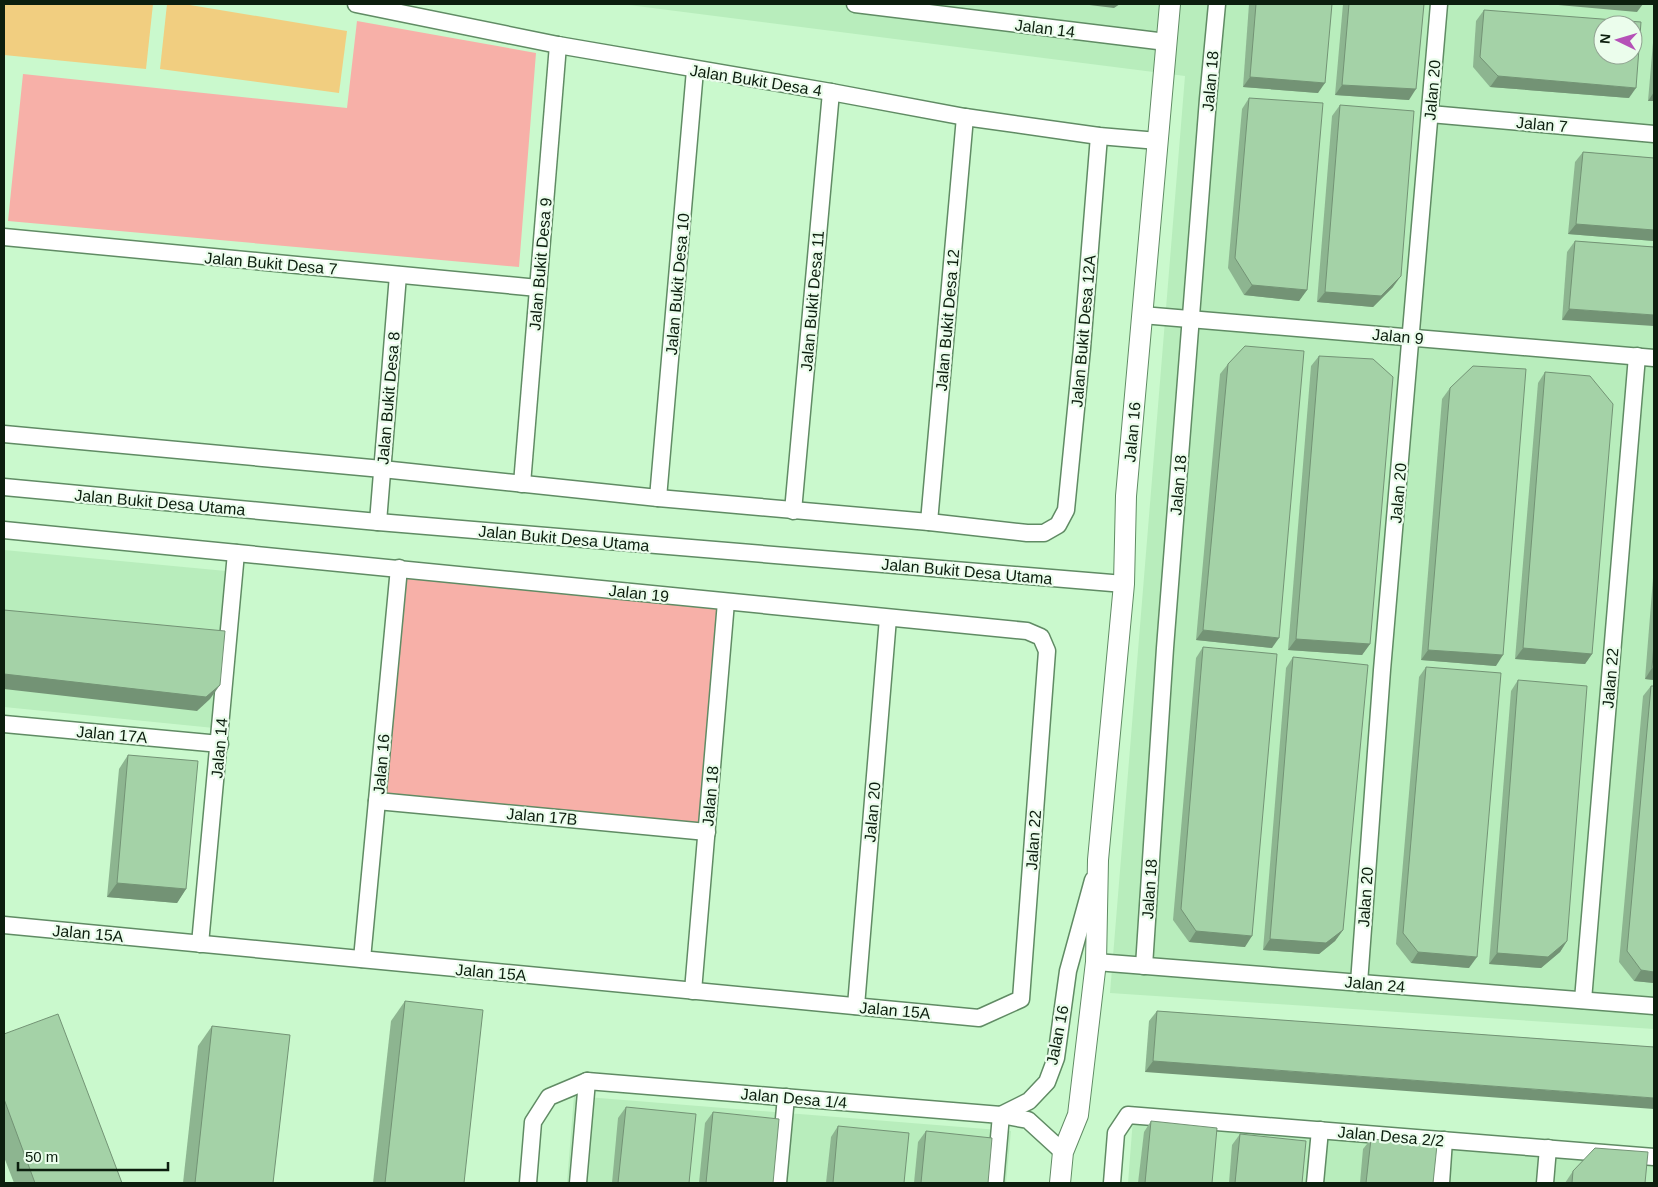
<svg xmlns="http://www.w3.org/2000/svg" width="1658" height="1187" font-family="Arial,sans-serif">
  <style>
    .built { fill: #b8edbc; fill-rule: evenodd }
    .green { fill: #f7b0a8 }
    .water { fill: #f1ce80 }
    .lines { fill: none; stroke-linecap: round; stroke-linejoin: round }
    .minor-casing { stroke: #608b64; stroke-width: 19 }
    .tertiary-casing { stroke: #608b64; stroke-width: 22 }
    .minor { stroke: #fff; stroke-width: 16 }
    .tertiary { stroke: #fff; stroke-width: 20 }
    .wall { fill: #8db590 }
    .shaded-wall { fill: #739375 }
    .building { fill: #a4d2a7; stroke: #739375; fill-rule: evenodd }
    .labels { text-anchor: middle; stroke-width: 4.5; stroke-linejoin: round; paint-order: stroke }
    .street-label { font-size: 16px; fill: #0c1e0e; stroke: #ebfdec }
  </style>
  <rect width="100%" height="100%" fill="#caf9cd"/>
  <g class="built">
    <path d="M621,4H1654V1029L1110,993L1185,76ZM1603,25H1633V55H1603Z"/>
    <path d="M4,550L226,571L214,728L4,707Z"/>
    <path d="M574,1096L1011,1131L1006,1183H567Z"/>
    <path d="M1133,1119L1654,1166V1183H1128Z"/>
  </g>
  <g class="green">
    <path d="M357,21L536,53L519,267L8,221L23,74L347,108Z"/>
    <path d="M399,568L726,602L707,832L378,801Z"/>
  </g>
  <g class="water">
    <path d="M4,4H153L146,69L4,55Z"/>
    <path d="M167,4H184L347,31L339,93L160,69Z"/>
  </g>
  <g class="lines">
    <defs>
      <g id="minor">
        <path d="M356,4L558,45L831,92L965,117L1099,136L1158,141"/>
        <path d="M855,4L1166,42"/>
        <path d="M1430,114L1654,134"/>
        <path d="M4,237L538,288"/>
        <path d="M1142,315L1654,358"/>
        <path d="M4,434L382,469L658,498L929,522L1027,533H1044L1058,525L1066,510L1082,348L1099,136"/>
        <path d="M522,484L558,45"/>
        <path d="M4,487L378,522L1124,584"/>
        <path d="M658,498L695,70"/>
        <path d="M793,511L831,92"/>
        <path d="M378,522L398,275"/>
        <path d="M929,522L965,117"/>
        <path d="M4,530L1027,631L1041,637L1047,651L1021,999L979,1018L4,925"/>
        <path d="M4,724L220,744"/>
        <path d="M377,801L707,832"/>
        <path d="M200,944L236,553"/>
        <path d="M362,959L399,568"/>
        <path d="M1096,962L1654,1006"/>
        <path d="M1144,966L1165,648L1208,99L1217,4"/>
        <path d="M1359,983L1382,670L1439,4"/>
        <path d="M693,991L726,602"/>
        <path d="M1583,1000L1637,356"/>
        <path d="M856,1006L888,618"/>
        <path d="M1001,1115L1029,1101L1047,1082L1056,1058L1068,971L1093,880"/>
        <path d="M528,1183L533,1122L549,1097L587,1081L1001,1115L1028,1120L1063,1152"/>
        <path d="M578,1183L587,1081"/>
        <path d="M778,1183L786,1097"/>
        <path d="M995,1183L1001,1115"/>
        <path d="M1112,1183L1116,1133L1128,1115L1654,1157"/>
        <path d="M1315,1183L1320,1130"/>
        <path d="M1441,1183L1444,1140"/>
        <path d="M1545,1183L1548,1148"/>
      </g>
      <path id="tertiary" d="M1060,1183L1063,1152L1078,1115L1096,962L1098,860L1124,584L1126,496L1170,4"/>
    </defs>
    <use href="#minor" class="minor-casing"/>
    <use href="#tertiary" class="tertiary-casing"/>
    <use href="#minor" class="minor"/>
    <use href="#tertiary" class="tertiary"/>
  </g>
  <g class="wall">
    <path d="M1249,4H1332L1318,93L1243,87Z"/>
    <path d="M1343,4H1424L1409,100L1335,95Z"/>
    <path d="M1484,10L1629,98L1490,87L1473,67L1476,21Z"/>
    <path d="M1654,31V101H1648Z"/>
    <path d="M1249,98L1307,290L1299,301L1244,295L1228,268L1242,109Z"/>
    <path d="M1340,105L1393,287L1373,307L1317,302L1332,116Z"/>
    <path d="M1583,152L1654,158V241L1568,234L1575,162Z"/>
    <path d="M1575,241L1654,247L1562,320L1567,252Z"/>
    <path d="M1319,356L1370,644L1362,655L1288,650L1311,366Z"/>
    <path d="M1228,364L1272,648L1196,640L1220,374Z"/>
    <path d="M1545,372L1592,654L1585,664L1515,659L1538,383Z"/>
    <path d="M1450,388L1496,666L1421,660L1442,399Z"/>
    <path d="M1654,566V680L1645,679Z"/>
    <path d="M1203,647L1245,947L1189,942L1173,920L1196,658Z"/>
    <path d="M1293,657L1343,930L1335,941L1319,954L1263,950L1286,668Z"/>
    <path d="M1426,667L1469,968L1411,963L1396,944L1419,677Z"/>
    <path d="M1518,680L1567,941L1560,952L1541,968L1489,964L1511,691Z"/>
    <path d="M1651,686L1654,983L1634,981L1619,962L1643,696Z"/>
    <path d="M128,755L186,889L177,903L107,897L119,769Z"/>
    <path d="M405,1001L464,1183H373L391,1021Z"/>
    <path d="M1157,1011L1654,1047L1145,1072L1149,1021Z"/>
    <path d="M212,1026L273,1183H183L198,1046Z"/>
    <path d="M4,1034L122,1183H14L4,1157Z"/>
    <path d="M626,1107L689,1183H612L618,1118Z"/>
    <path d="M713,1112L773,1183H699L705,1123Z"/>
    <path d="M1151,1121L1212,1183H1138L1144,1132Z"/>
    <path d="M838,1126L904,1183H826L831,1137Z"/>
    <path d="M926,1131L988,1183H914L918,1142Z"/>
    <path d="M1240,1134L1302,1183H1229L1232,1145Z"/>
    <path d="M1371,1139L1433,1183H1360L1363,1149Z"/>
    <path d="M1573,1171L1645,1183H1565Z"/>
  </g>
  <g class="shaded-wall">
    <path d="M1081,4H1120L1114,8Z"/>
    <path d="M1547,4H1643L1637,12Z"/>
    <path d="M1498,76L1636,88L1629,98L1490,87Z"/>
    <path d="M1250,77L1325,83L1318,93L1243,87Z"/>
    <path d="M1342,85L1416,89L1409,100L1335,95Z"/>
    <path d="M1654,92V101H1648Z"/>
    <path d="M1576,224L1654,230V241L1568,234Z"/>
    <path d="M1401,276L1393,287L1373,307L1317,302L1325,292Z"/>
    <path d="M1252,285L1307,290L1299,301L1244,295Z"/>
    <path d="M1569,309L1654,315V326L1562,320Z"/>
    <path d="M1203,630L1279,638L1272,648L1196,640Z"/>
    <path d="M1296,639L1370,644L1362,655L1288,650Z"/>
    <path d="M1523,648L1592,654L1585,664L1515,659Z"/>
    <path d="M1428,650L1503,655L1496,666L1421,660Z"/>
    <path d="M1652,668L1654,669V680L1645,679Z"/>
    <path d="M4,674L220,685L210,699L197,711L4,689Z"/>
    <path d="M117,883L186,889L177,903L107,897Z"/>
    <path d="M1343,930L1335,941L1319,954L1263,950L1270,939Z"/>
    <path d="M1196,931L1252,936L1245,947L1189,942Z"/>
    <path d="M1567,941L1560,952L1541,968L1489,964L1497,953Z"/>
    <path d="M1418,952L1477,957L1469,968L1411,963Z"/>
    <path d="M1641,970L1654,972V983L1634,981Z"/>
    <path d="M1153,1061L1654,1098V1109L1145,1072Z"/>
  </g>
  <g class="building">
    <path d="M1256,4H1332L1325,83L1250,77Z"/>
    <path d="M1349,4H1424L1416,89L1342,85Z"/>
    <path d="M1484,10L1641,22L1636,88L1498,76L1480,57ZM1603,25H1633V55H1603Z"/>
    <path d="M1249,98L1323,103L1307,290L1252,285L1235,258Z"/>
    <path d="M1340,105L1414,111L1401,276L1381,296L1325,292Z"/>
    <path d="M1583,152L1654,158V230L1576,224Z"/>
    <path d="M1575,241L1654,247V315L1569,309Z"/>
    <path d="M1245,346L1304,351L1279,638L1203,630L1228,364Z"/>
    <path d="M1319,356L1373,359L1393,377L1370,644L1296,639Z"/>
    <path d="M1473,366L1526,369L1503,655L1428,650L1450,388Z"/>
    <path d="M1545,372L1590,376L1613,404L1592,654L1523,648Z"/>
    <path d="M4,610L225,631L220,685L206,697L4,674Z"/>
    <path d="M1654,643V669L1652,668Z"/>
    <path d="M1203,647L1277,654L1252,936L1196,931L1181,909Z"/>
    <path d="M1293,657L1368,665L1343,930L1326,943L1270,939Z"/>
    <path d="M1426,667L1501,673L1477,957L1418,952L1403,933Z"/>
    <path d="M1518,680L1587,686L1567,941L1548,957L1497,953Z"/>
    <path d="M1651,686H1654V972L1641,970L1627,951Z"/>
    <path d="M128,755L198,761L186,889L117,883Z"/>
    <path d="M405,1001L483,1010L464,1183H385Z"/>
    <path d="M1157,1011L1654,1047V1098L1153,1061Z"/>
    <path d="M58,1014L122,1183H35L4,1099V1034Z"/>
    <path d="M212,1026L290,1035L273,1183H195Z"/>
    <path d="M626,1107L696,1114L689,1183H618Z"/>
    <path d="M713,1112L779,1119L773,1183H706Z"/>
    <path d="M1151,1121L1217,1128L1212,1183H1145Z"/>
    <path d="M838,1126L909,1133L904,1183H833Z"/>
    <path d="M926,1131L992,1138L988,1183H921Z"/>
    <path d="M1240,1134L1306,1141L1302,1183H1235Z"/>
    <path d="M1371,1139L1437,1145L1433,1183H1366Z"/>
    <path d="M1595,1148L1648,1152L1645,1183H1572L1573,1171Z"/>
  </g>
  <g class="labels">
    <g class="street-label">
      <text transform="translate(1045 28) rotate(7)" y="6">Jalan 14</text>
      <text transform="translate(756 80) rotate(9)" y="6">Jalan Bukit Desa 4</text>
      <text transform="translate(1210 81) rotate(-85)" y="6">Jalan 18</text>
      <text transform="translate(1432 90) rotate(-85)" y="6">Jalan 20</text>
      <text transform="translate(1542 124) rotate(5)" y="6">Jalan 7</text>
      <text transform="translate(271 263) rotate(5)" y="6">Jalan Bukit Desa 7</text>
      <text transform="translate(540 264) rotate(-85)" y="6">Jalan Bukit Desa 9</text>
      <text transform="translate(677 284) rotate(-85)" y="6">Jalan Bukit Desa 10</text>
      <text transform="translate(812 301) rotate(-85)" y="6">Jalan Bukit Desa 11</text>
      <text transform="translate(947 320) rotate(-85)" y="6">Jalan Bukit Desa 12</text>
      <text transform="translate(1083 331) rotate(-85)" y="6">Jalan Bukit Desa 12A</text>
      <text transform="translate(1398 336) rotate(5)" y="6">Jalan 9</text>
      <text transform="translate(388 398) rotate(-85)" y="6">Jalan Bukit Desa 8</text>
      <text transform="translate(1132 432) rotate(-85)" y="6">Jalan 16</text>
      <text transform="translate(1178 485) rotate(-85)" y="6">Jalan 18</text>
      <text transform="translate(1398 493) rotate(-85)" y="6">Jalan 20</text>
      <text transform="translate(160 502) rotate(5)" y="6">Jalan Bukit Desa Utama</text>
      <text transform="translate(564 538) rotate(5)" y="6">Jalan Bukit Desa Utama</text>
      <text transform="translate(967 571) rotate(5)" y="6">Jalan Bukit Desa Utama</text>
      <text transform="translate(639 593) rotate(6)" y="6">Jalan 19</text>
      <text transform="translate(1610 678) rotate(-85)" y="6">Jalan 22</text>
      <text transform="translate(112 734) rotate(5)" y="6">Jalan 17A</text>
      <text transform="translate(219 748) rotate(-85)" y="6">Jalan 14</text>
      <text transform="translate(381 764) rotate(-85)" y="6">Jalan 16</text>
      <text transform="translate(710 796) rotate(-85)" y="6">Jalan 18</text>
      <text transform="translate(872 812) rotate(-85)" y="6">Jalan 20</text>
      <text transform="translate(542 816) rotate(5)" y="6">Jalan 17B</text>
      <text transform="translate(1033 840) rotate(-86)" y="6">Jalan 22</text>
      <text transform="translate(1149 889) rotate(-86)" y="6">Jalan 18</text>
      <text transform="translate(1365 897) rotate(-86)" y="6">Jalan 20</text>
      <text transform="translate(88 933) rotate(5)" y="6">Jalan 15A</text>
      <text transform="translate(491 972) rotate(5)" y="6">Jalan 15A</text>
      <text transform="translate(1375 984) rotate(5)" y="6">Jalan 24</text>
      <text transform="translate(895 1010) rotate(5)" y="6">Jalan 15A</text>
      <text transform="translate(1057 1035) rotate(-79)" y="6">Jalan 16</text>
      <text transform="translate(794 1098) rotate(5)" y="6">Jalan Desa 1/4</text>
      <text transform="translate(1391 1136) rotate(5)" y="6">Jalan Desa 2/2</text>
    </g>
  </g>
  <rect width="1658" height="1187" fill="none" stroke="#0c1e0e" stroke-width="10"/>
  <g transform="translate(1618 40) rotate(275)"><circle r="24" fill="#ebfdec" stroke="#92a493"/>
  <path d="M0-4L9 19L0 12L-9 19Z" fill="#b551b7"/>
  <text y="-8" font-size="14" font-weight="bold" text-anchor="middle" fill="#0c1e0e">N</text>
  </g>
  <path d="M18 1162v8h150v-8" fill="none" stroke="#0c1e0e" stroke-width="2.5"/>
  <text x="25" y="1162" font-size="15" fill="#0c1e0e" stroke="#ebfdec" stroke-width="4" paint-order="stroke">50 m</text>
</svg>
